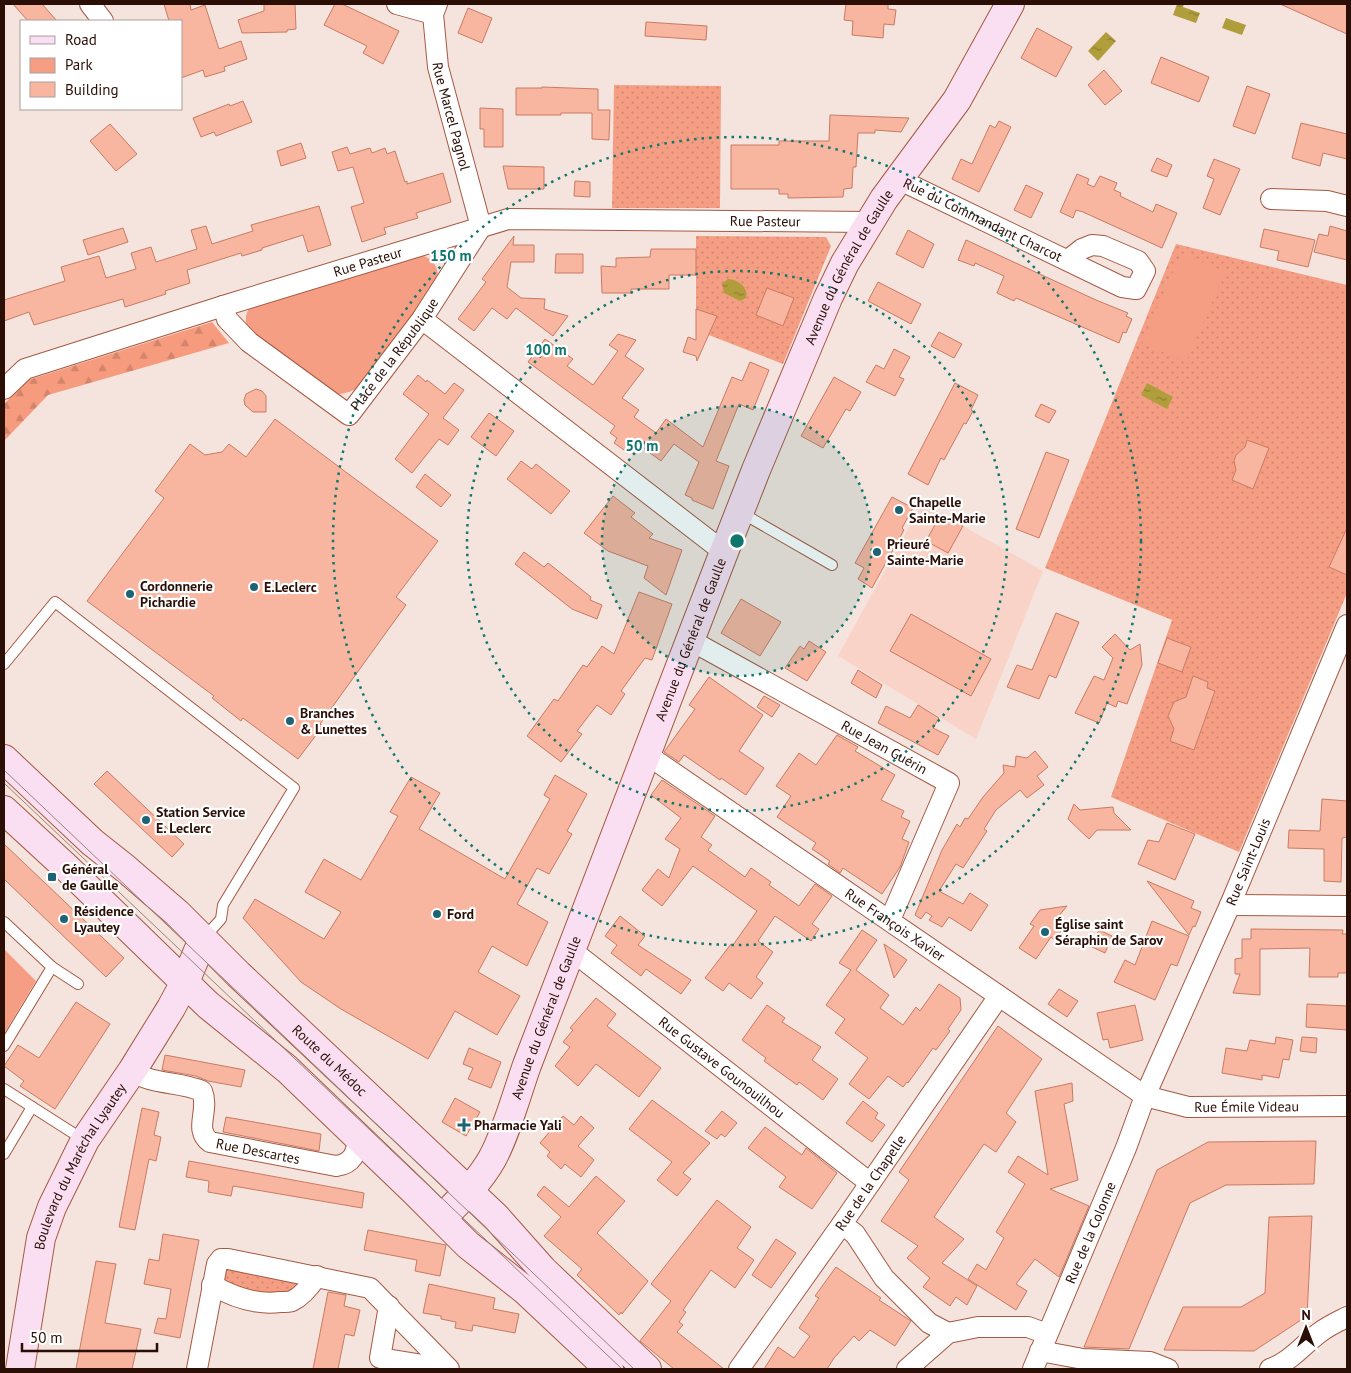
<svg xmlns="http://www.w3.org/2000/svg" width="1351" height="1373" font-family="'PT Sans',sans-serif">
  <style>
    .built { fill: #fad3c8 }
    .grass { fill: url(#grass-dots) }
    .forest { fill: url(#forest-firs) }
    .park { fill: #f59e83 }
    .water { fill: url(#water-ripples) }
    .building { fill: #f8b5a0; stroke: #c97b62 }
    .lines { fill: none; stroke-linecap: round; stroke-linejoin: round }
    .lane-casing { stroke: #a45942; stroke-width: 12 }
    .street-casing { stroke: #a45942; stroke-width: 22 }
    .secondary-casing { stroke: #a45942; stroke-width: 30 }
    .lane { stroke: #fff; stroke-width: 10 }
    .street { stroke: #fff; stroke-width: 20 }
    .secondary { stroke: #fadff2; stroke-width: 28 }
    .tram { stroke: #99827b; stroke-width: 1 }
    .ring { fill: none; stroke: #0f766e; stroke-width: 2.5; stroke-dasharray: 2.5 5 }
    .poi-dot { fill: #1e6374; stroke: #fff; stroke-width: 2 }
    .labels { text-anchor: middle; stroke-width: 4.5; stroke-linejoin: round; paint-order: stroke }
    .street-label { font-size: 14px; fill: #2b0e05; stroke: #fff }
    .poi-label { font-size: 14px; font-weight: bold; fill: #2b0e05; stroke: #fff; text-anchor: start }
    .centre { fill: #0f766e; stroke: #fff; stroke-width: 2.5 }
    .ring-label { font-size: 15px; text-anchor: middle; font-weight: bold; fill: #0f766e; stroke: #fff; stroke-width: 4.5; stroke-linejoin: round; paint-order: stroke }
  </style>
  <defs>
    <pattern id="grass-dots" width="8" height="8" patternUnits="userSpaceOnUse" patternTransform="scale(1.25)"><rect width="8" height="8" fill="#f59e83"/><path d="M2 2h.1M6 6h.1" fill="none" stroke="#d28770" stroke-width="1.8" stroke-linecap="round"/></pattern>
    <pattern id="forest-firs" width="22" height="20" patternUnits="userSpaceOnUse" patternTransform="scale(1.25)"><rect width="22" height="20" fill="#f79b7e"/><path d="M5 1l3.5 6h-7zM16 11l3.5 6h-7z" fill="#d4846b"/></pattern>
    <pattern id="water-ripples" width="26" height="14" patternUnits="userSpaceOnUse" patternTransform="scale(1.25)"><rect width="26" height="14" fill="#b09d3b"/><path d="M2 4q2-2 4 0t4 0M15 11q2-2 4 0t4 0" fill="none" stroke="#8f7e30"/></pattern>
  </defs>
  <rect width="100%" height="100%" fill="#f5e3dd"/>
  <path class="built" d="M922,503L1043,571L976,739L838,656Z"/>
  <g class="grass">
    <path d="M614,85L721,86L720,208H612Z"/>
    <path d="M696,236L826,237L831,246L783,364L696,330Z"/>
    <path d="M1176,244L1347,285V593L1239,852L1111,797L1172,620L1045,568Z"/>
    <path d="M224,1268L298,1281L299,1290L267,1296L224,1282Z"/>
  </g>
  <path class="forest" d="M212,322L229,343L48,395L4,441V404L28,380Z"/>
  <g class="park">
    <path d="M1181,253L1225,272L1186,362L1142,343Z"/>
    <path d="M421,255C436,259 440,271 437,285L356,389C347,393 341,395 331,394L249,333C245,324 244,316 250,307Z"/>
    <path d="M4,949L36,981L4,1034Z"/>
  </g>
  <g class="water">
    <path d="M1177,4H1184L1183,7L1200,13L1196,23L1173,15Z"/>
    <path d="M1226,18L1246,25L1242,35L1222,28Z"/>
    <path d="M1106,32L1116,41L1098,61L1088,51Z"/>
    <path d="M728,279C738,279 749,288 746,298L740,301L724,293L722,284Z"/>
    <path d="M1147,383L1173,397L1167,409L1141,395Z"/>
  </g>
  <g class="building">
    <path d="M13,4H42L57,21H28Z"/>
    <path d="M164,4H190L191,10L205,5L219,49L241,41L247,59L224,67L225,71L205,77L203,70L181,78V21H169Z"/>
    <path d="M264,4H295L296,29L287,30V32L242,33L238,20L264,11Z"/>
    <path d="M335,4H342L399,31L383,64L363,53L367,46L324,25Z"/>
    <path d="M846,4H888V9L896,10L894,25L884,24L883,38L852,35L853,21L844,20Z"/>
    <path d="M1280,4H1347V34Z"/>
    <path d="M468,8L492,18L482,43L458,33Z"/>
    <path d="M646,22L707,26L706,40L645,36Z"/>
    <path d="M1037,28L1072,47L1056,77L1021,58Z"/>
    <path d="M1161,57L1209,77L1199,102L1151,83Z"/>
    <path d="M1104,70L1122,91L1105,105L1088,85Z"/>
    <path d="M1247,86L1270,94L1255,134L1233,126Z"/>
    <path d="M542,87L598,89V110H610L609,140L592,139V113H561V115H516V88H542Z"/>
    <path d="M243,101L252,122L216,136L214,132L201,137L193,118L229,104L230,106Z"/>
    <path d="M480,108L503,109V147H484V129H480Z"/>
    <path d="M830,115L909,118L901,132L875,130V133H858L856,167H853L852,188L844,189L843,197L788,198V194H779V189H731V145H779V141H829Z"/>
    <path d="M999,121L1011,127L979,192L952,179L961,159L972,164L990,125L995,128Z"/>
    <path d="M1301,123L1347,134V159L1323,153L1320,166L1292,158Z"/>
    <path d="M110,124L137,154L116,171L90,141Z"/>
    <path d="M301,143L306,158L281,166L277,151Z"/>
    <path d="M347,147L350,154L370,148L372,153L385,148L387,154L395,151L405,182L407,181V184L443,173L451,202L416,213L418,218L384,228L386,234L362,242L351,207L364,203L353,167L338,171L332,152Z"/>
    <path d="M1157,158L1172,165L1167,177L1151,171Z"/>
    <path d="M1214,159L1240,169L1220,215L1203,208L1214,179L1207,176Z"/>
    <path d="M503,166L544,167V189H508Z"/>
    <path d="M1077,174L1089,179L1087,184L1094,187L1100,176L1117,183L1114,190L1121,193L1120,196L1153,212L1156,204L1177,213L1162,248L1083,212L1076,210L1073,218L1060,212Z"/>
    <path d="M575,181L590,182V197L574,196Z"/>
    <path d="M1026,185L1043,193L1031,218L1014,210Z"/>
    <path d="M319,206L331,245L308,252L303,235L262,248V250L242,256L241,253L187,270L190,283L165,291L166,294L125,307L123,299L34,325L29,312L4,321V300L65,281L61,267L99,256L106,278L136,269L131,253L151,247L156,262L197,249L191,230L206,226L212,244L253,231L251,225Z"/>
    <path d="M1330,226L1347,231V260L1314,252L1319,234L1328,236Z"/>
    <path d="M123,228L128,242L88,255L83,240Z"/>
    <path d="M1264,229L1315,240L1308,267L1277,260L1279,251L1260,247Z"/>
    <path d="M908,230L934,244L923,268L896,254Z"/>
    <path d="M514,236L513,245H534V262H511L507,287L521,298L545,299L544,309L568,316L553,336L516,308L507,319L492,308L474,331L458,319L486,282L482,279Z"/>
    <path d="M966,240L1096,300L1128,313L1126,316L1132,319L1126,333L1123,332L1119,343L1016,298L1014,301L997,293L1004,276L975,263L974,266L958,260Z"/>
    <path d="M651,249H696V275H669V289H631V293H602L601,266L616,267V258L650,257Z"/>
    <path d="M556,254H583V273H555Z"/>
    <path d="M878,282L921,304L911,324L868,301Z"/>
    <path d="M767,288L794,298L783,326L756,315Z"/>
    <path d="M696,309L717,316L697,361L696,356L683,352L688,337L696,340Z"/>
    <path d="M939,332L962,344L954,358L931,346Z"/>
    <path d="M618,334L636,340L625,356L644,369L622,398L639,410L634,417L656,433L666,419L703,447L732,377L742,381L750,362L769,370L753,410L739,404L716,461L729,466L713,509L692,500V498L685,495L699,462L674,444L661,461L635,442L627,452L614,443L617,438L610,433L615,426L528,362L545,339L573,359L567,366L593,385L618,351L609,345Z"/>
    <path d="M894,349L910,357L899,377L904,379L895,396L866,382L876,365L884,369Z"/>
    <path d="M418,375L426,382L427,380L445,394L454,383L464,390L443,418L459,430L448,445L439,439L412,473L395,459L429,414L403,394Z"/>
    <path d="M834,377L861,392L850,411L846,409L823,448L801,436Z"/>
    <path d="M955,383L978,395L971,410L973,411L966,424L964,423L944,460L941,458L928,485L908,474Z"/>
    <path d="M256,389L262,391L266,396V412H253L245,405L244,400L246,394Z"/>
    <path d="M1041,404L1056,411L1049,423L1035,416Z"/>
    <path d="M489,413L514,431L496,456L471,437Z"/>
    <path d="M275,419L438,541L396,597L406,605L320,724L323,726L298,759L243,718L241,721L212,698L214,696L87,601L164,498L155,491L190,444L205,455L222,452L229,444L246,457Z"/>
    <path d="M1247,440L1269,448L1253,489L1232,480L1236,470L1234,461L1236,455L1245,447Z"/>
    <path d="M1046,452L1069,460L1039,538L1016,529Z"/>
    <path d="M521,461L532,469L536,464L570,491L551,514L507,479Z"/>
    <path d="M425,474L451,495L441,507L416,487Z"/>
    <path d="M613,496L635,513L631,517L653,534L649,538L682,550L666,595L644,578L648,566L608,551L584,533Z"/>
    <path d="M892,497L913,508L902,528L904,530L872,588L858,579L864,568L855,563Z"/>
    <path d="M941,514L963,526L948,553L926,541Z"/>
    <path d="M1347,528V575L1329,567Z"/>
    <path d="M524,552L544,567L548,563L591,597L590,600L602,605L597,619L572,609L515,564Z"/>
    <path d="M639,592L672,604L652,660L645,658L621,691L625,694L611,715L597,705L577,731L582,734L561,762L527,736L554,699L558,701L583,665L587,667L602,646L614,654Z"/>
    <path d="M741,599L781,622L760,656L721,633Z"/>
    <path d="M1056,613L1079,622L1056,678L1049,675L1039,699L1007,687L1017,665L1032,670Z"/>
    <path d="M911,614L991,659L971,696L890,651Z"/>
    <path d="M1115,634L1130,650L1140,644L1142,665L1127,704L1118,701L1116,707L1107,703L1099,723L1075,713L1094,676L1104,680L1113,658L1102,647Z"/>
    <path d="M1167,638L1191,647L1182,672L1158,663Z"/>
    <path d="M809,641L826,652L807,681L785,668L800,646L804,649Z"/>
    <path d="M858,670L882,685L876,698L851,683Z"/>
    <path d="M1193,676L1208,682L1207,688L1215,691L1194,750L1170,741L1174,729L1168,716L1174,702L1186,697Z"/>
    <path d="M709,677L763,715L739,751L764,768L746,795L721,778L720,780L684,755L679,762L664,752L695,709L689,705Z"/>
    <path d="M764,696L780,705L772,717L757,707Z"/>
    <path d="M918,705L939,718L933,728L949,736L938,755L878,723L886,706L910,718Z"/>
    <path d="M837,735L858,747L855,751L895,775L881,800L904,811L901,817L910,821L902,839L909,842L903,859L900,867L882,894L843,868L840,873L828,864L830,861L812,849L816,843L777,817L791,796L776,786L799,753L816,765Z"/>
    <path d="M1035,751L1048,767L1037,776L1044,785L1027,798L1020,790L996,810L984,829L987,831L963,868L956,864L939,891L963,904L970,893L988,905L971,931L949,917L942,927L929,920L932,916L926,912L921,919L915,915L942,850L957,824L960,827L965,818L968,819L983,797L1004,773L1003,765L1015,767L1016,756L1027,758Z"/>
    <path d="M107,771L184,844L172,857L94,784Z"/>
    <path d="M555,775L587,794L567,831L572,834L549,874L537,868L517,904L548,922L527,966L492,946L478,972L520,996L497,1035L455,1011L428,1059L341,1009L301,982L243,918L255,899L324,939L341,912L305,892L324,859L361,880L398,816L390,812L411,777L440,793L419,829L505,879L550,799L544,795Z"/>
    <path d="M662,780L715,816L701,837L712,845L708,850L745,877L751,868L771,882L769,885L799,906L815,884L832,896L812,924L819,929L811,941L775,916L758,941L773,952L756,977L763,983L751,999L729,983L723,991L705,978L731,944L733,945L757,911L693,866L662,906L642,890L658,869L669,878L680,849L665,839L681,818L651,795Z"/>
    <path d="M1322,799L1347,801V837L1342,838L1341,882L1324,881V849L1288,848L1289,830L1320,831Z"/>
    <path d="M1074,804L1080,810L1113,807L1114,813L1131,830H1097L1089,839L1068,819Z"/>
    <path d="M1167,823L1195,834L1175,880L1138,864L1148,840L1159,842Z"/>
    <path d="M4,844L124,958L106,977L4,879Z"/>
    <path d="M1147,881L1194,901L1191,908L1201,912L1195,927L1193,926L1189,935Z"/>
    <path d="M1067,906L1058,917L1066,923L1055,940L1051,937L1036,959L1019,948L1034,926L1030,924L1040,910Z"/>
    <path d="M620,916L645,936L638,945L691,980L681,994L646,969L641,976L611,953L617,945L605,936Z"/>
    <path d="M1152,921L1189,936L1177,966L1171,964L1155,1000L1114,982L1125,960L1135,965Z"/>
    <path d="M1251,929L1343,930L1342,934H1347V973H1338V977H1309L1310,948L1260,949V995L1233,993L1240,974H1235V959L1242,958V939H1251Z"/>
    <path d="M862,930L877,940L856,970L889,995L880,1008L903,1025L916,1007L920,1011L939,984L960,998L961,1010L948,1029L950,1031L936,1050L933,1048L908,1083L907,1082L903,1087L888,1076L869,1099L849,1084L868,1058L835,1033L845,1019L826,1005L851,970L839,963Z"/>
    <path d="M1099,930L1112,936L1105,953L1090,946Z"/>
    <path d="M884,944L907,960L894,978Z"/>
    <path d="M1059,989L1078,1001L1067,1017L1048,1004Z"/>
    <path d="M596,998L616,1014L607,1026L661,1068L639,1097L596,1064L578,1086L555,1066L570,1047L563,1042L573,1030L570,1028Z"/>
    <path d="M76,1002L110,1024L55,1109L20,1086L24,1081L4,1066L18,1045L39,1058Z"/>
    <path d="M1307,1004L1347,1006V1030L1306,1027Z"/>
    <path d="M767,1005L785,1018L782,1022L821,1047L812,1060L838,1079L823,1100L799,1082L797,1085L764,1061L766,1058L742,1040Z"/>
    <path d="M1135,1005L1143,1040L1110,1048L1108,1039L1103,1040L1097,1013Z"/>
    <path d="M998,1026L1042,1059L1006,1113L1016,1122L996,1152L984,1144L934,1217L964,1239L942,1263L977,1286L967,1305L956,1297L950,1306L923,1287L930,1278L907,1258L918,1246L881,1221L909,1180L899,1172Z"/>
    <path d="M1276,1037L1293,1040L1289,1060L1283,1059L1279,1078L1262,1075V1080L1222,1073L1226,1048L1247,1051L1250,1040L1275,1044Z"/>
    <path d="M1302,1037L1317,1038L1316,1053L1300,1051Z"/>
    <path d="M469,1048L501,1062L491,1088L468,1079L473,1068L463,1064Z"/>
    <path d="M165,1055L245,1070L241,1087L208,1081L196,1076L162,1070Z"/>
    <path d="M1072,1083L1073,1101L1064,1104L1078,1180L1050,1189L1089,1206L1059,1277L1035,1259L1016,1284L1027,1291L1016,1310L968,1279L977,1264L986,1270L1004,1238L996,1232L1025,1184L1008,1172L1018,1156L1048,1175L1035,1091Z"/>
    <path d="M455,1098L480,1112L466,1136L442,1122Z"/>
    <path d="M652,1100L710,1143L683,1173L691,1179L677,1196L657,1180L672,1162L629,1129Z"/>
    <path d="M863,1101L878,1113L875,1118L885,1125L872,1142L846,1123Z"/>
    <path d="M142,1108L159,1112L154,1135L161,1137L156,1161L149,1159L135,1230L119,1227Z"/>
    <path d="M722,1111L737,1123L725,1137L721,1134L717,1139L705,1131Z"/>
    <path d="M563,1116L574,1125L581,1116L594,1128L578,1146L594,1160L581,1177L565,1164L561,1169L547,1156L550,1152L540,1143Z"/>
    <path d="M226,1117L321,1134L319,1151L223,1132Z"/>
    <path d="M765,1127L802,1155L806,1148L837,1173L812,1209L779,1187L786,1177L748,1148Z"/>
    <path d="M1316,1141L1314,1184L1226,1185L1190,1203L1129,1349L1084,1347L1157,1170L1208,1142Z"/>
    <path d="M189,1161L364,1193L362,1208L233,1186L231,1196L208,1192L209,1181L186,1177Z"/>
    <path d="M596,1176L625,1201L597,1233L648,1281L622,1314L621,1312L619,1315L577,1275L582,1269L544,1236L561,1217L537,1195L544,1186L569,1207Z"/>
    <path d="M717,1200L751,1227L737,1248L754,1260L735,1288L711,1270L683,1310L686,1312L679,1322L683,1325L677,1332L724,1369H674L640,1341L671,1301L651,1284Z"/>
    <path d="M1312,1216L1307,1316L1254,1351L1164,1350L1183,1307H1241L1265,1293L1269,1217Z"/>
    <path d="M368,1230L446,1245L440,1276L415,1271L417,1260L364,1250Z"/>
    <path d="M163,1234L199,1240L180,1338L154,1333L158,1318L166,1319L171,1289L144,1284L149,1259L159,1261Z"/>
    <path d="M776,1239L796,1253L771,1288L752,1275Z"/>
    <path d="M96,1261L116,1264L105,1323L141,1329L132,1369H76Z"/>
    <path d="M836,1267L881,1298L879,1300L911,1321L895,1346L870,1330L859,1341L854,1336L834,1358L827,1369H764L778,1347L794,1358L810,1336L799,1328L819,1298L815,1296Z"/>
    <path d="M429,1284L495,1298L493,1309L519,1314L515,1333L473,1325L472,1331L455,1328L456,1322L441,1319V1316L423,1313Z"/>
    <path d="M328,1292L346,1295L344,1306L360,1310L354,1336L345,1334L338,1369H313Z"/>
  </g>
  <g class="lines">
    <defs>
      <g id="lane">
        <path d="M740,512L832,565"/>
        <path d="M4,664L55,602L294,788L223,905L221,919L204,938"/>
        <path d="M4,922L52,967L4,1046"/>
        <path d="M52,967L78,984"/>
        <path d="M4,1089L84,1140"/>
        <path d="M4,1154L32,1107"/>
      </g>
      <g id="street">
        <path d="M90,4L103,21"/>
        <path d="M397,4L433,14"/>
        <path id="s1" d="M437,4L433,14L438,67L481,227"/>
        <path id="s2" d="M898,179L1122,287L1136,289L1145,271L1138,261L1103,246L1092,245L1082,249L1068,260"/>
        <path d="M1271,199L1327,201L1347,206"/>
        <path id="s3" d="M223,306L227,319L249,342L349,415L422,319L481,227"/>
        <path d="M422,319L724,552"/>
        <path id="s4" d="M4,389L25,369L223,306L508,219L869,222"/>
        <path id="s5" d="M690,640L949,783L890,920"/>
        <path id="s6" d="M646,754L1145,1096L1188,1107L1347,1106"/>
        <path d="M1230,905L1347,906"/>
        <path id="s7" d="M571,954L580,957L870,1183"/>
        <path id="s8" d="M132,1071C152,1085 179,1081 202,1091C210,1111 193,1129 210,1142L336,1166C353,1164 356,1153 359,1138"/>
        <path d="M842,1224L855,1234L884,1278L929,1323L948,1333"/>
        <path d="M212,1285C233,1297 257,1305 280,1302C284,1302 289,1302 292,1301C303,1296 311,1285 317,1276"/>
        <path d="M389,1306L380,1358L448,1369"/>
        <path d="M1040,1351L1083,1359L1150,1362L1168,1369"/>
        <path d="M197,1369L217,1264L221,1259H228L370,1288L449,1369"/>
        <path id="s9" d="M739,1369L842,1224L999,996"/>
        <path d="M907,1369L948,1333L978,1327H1028L1047,1334"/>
        <path id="s10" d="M1033,1369L1126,1148L1145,1096L1230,905L1347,625"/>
        <path d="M1270,1369C1290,1362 1303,1345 1319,1333C1328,1326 1337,1322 1347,1317"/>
      </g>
      <g id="secondary">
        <path id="s11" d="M4,759L92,842L126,869L177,913L238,974L496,1217L543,1270L647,1369"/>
        <path d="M4,810L68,869L208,1005L287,1069L415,1192L468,1245L526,1291L609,1369"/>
        <path id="s12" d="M442,1218C460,1200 479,1182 492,1159C506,1134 517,1093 527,1065L724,552L756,470L828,298L845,263L884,199L957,100L1010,4"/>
        <path id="s13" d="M20,1369L41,1238L52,1207L85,1140L132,1071L171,1008L185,982L203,939"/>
      </g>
    </defs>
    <use href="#lane" class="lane-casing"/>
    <use href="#street" class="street-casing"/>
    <use href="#secondary" class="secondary-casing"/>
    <use href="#lane" class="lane"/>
    <use href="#street" class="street"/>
    <use href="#secondary" class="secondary"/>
    <g class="tram">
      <path d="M4,770L634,1369"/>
      <path d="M4,783L622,1369"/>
    </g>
  </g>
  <circle cx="737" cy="541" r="135" fill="#0f766e" fill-opacity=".12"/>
  <g class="ring">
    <circle cx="737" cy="541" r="135"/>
    <circle cx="737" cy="541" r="270"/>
    <circle cx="737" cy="541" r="404"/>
  </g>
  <g class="poi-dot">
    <circle cx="899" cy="510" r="5"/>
    <circle cx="877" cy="552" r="5"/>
    <circle cx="254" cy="587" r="5"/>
    <circle cx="130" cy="594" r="5"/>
    <circle cx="290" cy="721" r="5"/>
    <circle cx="146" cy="820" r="5"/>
    <rect x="47" y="872" width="10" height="10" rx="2.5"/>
    <circle cx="437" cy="914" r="5"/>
    <circle cx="64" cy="919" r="5"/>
    <circle cx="1045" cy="932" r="5"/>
    <path d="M461.5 1117.5h5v5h5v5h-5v5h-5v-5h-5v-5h5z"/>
  </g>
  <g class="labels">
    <g class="street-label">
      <text dy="5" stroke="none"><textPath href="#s1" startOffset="115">Rue Marcel Pagnol</textPath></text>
      <text dy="5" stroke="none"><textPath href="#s2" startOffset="94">Rue du Commandant Charcot</textPath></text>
      <text dy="5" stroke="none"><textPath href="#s4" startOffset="792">Rue Pasteur</textPath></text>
      <text dy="5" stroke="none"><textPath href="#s4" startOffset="388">Rue Pasteur</textPath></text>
      <text dy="5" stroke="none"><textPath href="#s12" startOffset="1039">Avenue du Général de Gaulle</textPath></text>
      <text dy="5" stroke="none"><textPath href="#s3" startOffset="245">Place de la République</textPath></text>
      <text dy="5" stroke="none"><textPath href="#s12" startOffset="634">Avenue du Général de Gaulle</textPath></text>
      <text dy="5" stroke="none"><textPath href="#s5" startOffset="222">Rue Jean Guérin</textPath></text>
      <text dy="5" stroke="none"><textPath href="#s10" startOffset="551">Rue Saint-Louis</textPath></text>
      <text dy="5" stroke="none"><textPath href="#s6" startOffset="302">Rue François Xavier</textPath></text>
      <text dy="5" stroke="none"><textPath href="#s12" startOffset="229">Avenue du Général de Gaulle</textPath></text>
      <text dy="5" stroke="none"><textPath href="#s11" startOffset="444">Route du Médoc</textPath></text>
      <text dy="5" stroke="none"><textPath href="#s7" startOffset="189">Rue Gustave Gounouilhou</textPath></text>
      <text dy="5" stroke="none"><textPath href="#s6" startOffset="708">Rue Émile Videau</textPath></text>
      <text dy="5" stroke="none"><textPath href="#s8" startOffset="176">Rue Descartes</textPath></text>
      <text dy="5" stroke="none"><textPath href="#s13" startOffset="214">Boulevard du Maréchal Lyautey</textPath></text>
      <text dy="5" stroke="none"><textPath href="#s9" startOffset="228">Rue de la Chapelle</textPath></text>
      <text dy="5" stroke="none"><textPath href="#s10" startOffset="148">Rue de la Colonne</textPath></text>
    </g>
    <g class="poi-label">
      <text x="909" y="507">Chapelle<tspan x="909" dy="16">Sainte-Marie</tspan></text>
      <text x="887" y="549">Prieuré<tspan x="887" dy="16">Sainte-Marie</tspan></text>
      <text x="140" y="591">Cordonnerie<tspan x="140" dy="16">Pichardie</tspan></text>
      <text x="264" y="592">E.Leclerc</text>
      <text x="300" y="718">Branches<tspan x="300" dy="16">&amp; Lunettes</tspan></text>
      <text x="156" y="817">Station Service<tspan x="156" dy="16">E. Leclerc</tspan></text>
      <text x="62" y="874">Général<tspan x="62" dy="16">de Gaulle</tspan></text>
      <text x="74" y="916">Résidence<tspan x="74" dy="16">Lyautey</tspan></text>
      <text x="447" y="919">Ford</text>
      <text x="1055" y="929">Église saint<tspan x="1055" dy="16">Séraphin de Sarov</tspan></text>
      <text x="474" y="1130">Pharmacie Yali</text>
    </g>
  </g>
  <circle cx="737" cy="541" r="8" class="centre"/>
  <g class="ring-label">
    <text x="451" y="261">150 m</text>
    <text x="546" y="355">100 m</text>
    <text x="642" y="451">50 m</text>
  </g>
  <rect width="1351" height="1373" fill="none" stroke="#2b0e05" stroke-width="10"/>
  <rect x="20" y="20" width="162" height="90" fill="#ffffff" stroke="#aa9f9b"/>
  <rect x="30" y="36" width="25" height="8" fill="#fadff2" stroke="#aa9f9b"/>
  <text x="65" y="45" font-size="15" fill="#2b0e05">Road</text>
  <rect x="30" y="58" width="25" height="15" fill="#f59e83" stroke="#aa9f9b"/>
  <text x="65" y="70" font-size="15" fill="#2b0e05">Park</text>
  <rect x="30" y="82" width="25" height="15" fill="#f8b5a0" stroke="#aa9f9b"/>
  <text x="65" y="95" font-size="15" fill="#2b0e05">Building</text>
  <g transform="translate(1306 1328)" stroke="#ffffff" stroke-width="4" paint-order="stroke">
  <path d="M0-4L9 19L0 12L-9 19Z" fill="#2b0e05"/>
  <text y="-8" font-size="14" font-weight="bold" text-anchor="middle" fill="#2b0e05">N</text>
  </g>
  <path d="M22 1343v8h135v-8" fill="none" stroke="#2b0e05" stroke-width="2.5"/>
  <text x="30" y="1343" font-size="15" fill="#2b0e05" stroke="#ffffff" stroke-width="4" paint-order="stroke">50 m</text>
</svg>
